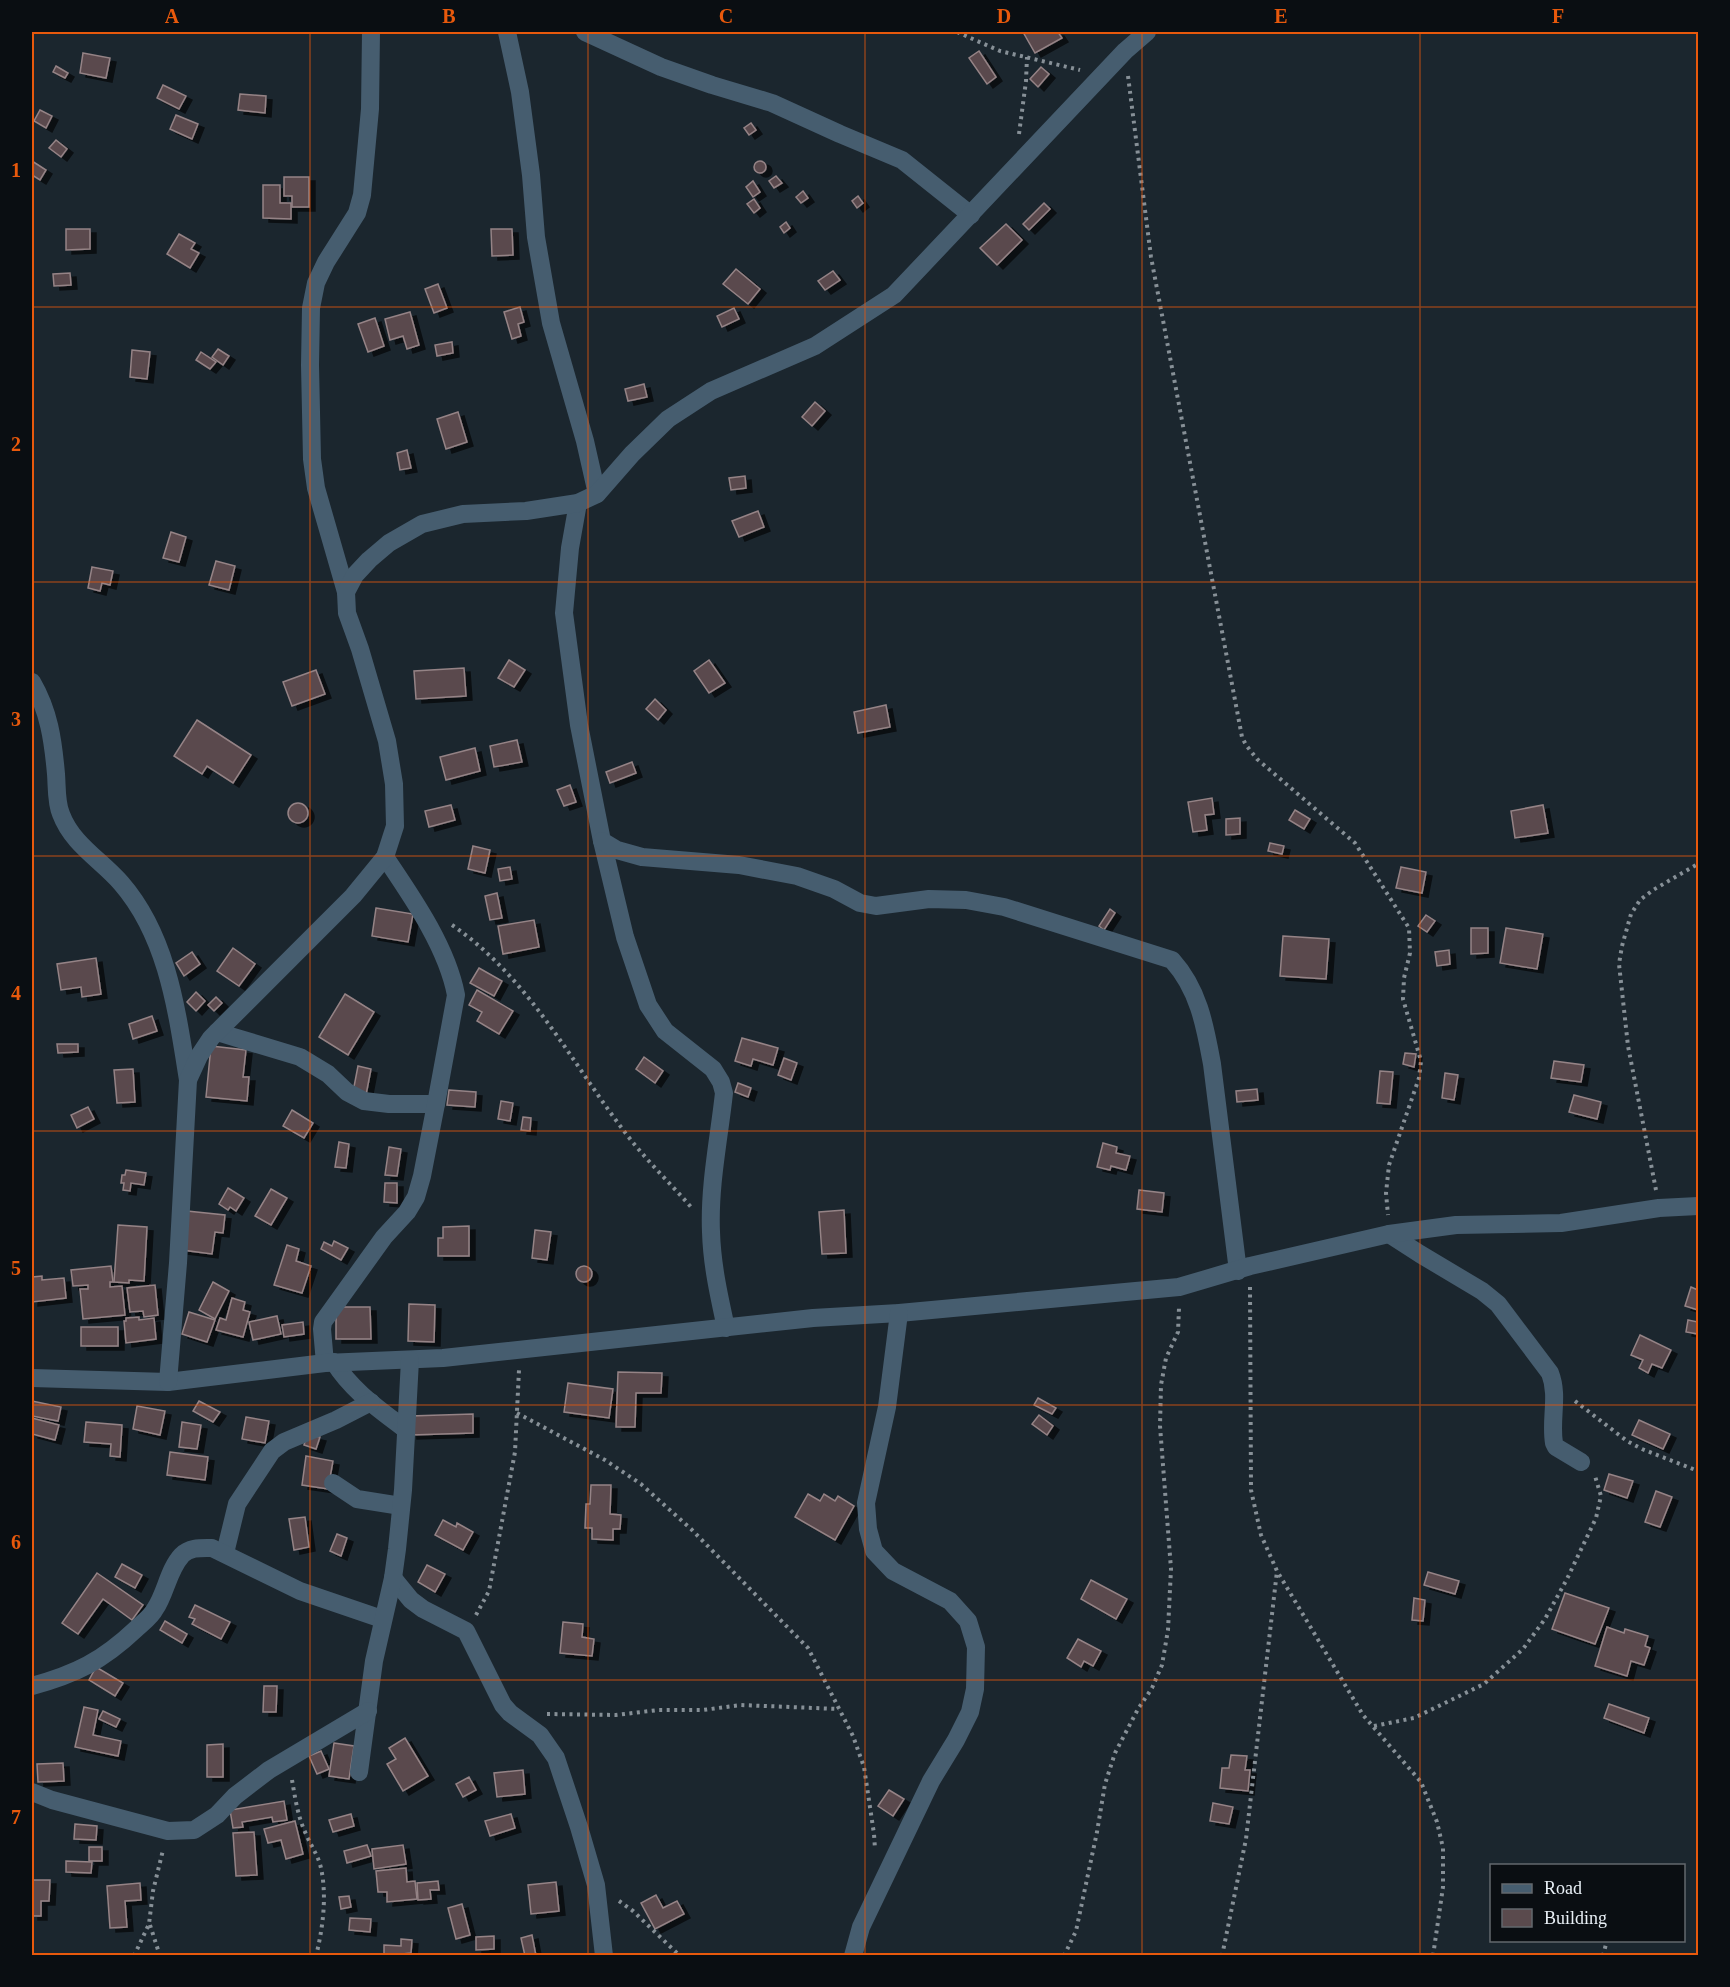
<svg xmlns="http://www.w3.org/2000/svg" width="1730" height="1987" font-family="'Times New Roman',serif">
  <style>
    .building { fill: #5a4a4d; stroke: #958386; stroke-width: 1.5; filter: url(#shadow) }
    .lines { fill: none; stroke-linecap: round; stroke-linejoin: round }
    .path { stroke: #879097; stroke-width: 4; stroke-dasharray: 3 4.5; stroke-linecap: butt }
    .minor { stroke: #465d6f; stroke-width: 18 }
    .grid { fill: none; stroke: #e8590c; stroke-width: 1.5; stroke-opacity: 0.55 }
    .neatline { fill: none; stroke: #e8590c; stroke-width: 2 }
    .grid-label { font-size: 20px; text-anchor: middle; font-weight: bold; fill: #e8590c }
  </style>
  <defs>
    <filter id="shadow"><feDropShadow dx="6" dy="4" stdDeviation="0" flood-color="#0009"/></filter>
  </defs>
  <rect width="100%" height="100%" fill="#1b262e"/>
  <g class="building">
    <path d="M1023,32H1058L1062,38L1035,53Z"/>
    <path d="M979,51L996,77L987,84L969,58Z"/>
    <path d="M83,53L110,58L106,78L80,73Z"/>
    <path d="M56,66L68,73L65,78L53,72Z"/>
    <path d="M1041,67L1049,74L1038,87L1030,79Z"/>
    <path d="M163,85L186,96L179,109L157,98Z"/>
    <path d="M240,94L266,96L265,113L238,110Z"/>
    <path d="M40,110L52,116L46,128L34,121Z"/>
    <path d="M176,115L198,124L192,139L170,129Z"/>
    <path d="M751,123L756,130L749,135L744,128Z"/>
    <path d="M56,140L67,149L61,157L49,148Z"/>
    <circle cx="760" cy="167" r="6"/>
    <path d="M32,161L46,170L40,180L32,175Z"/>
    <path d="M776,176L782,183L774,188L769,181Z"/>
    <path d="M284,177H309V207H292V196H284Z"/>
    <path d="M753,181L760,192L753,197L746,187Z"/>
    <path d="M263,185H280V203H291V219L263,218Z"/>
    <path d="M803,191L808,198L801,203L796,197Z"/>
    <path d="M858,196L863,203L857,208L852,201Z"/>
    <path d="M754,199L760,208L754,213L747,204Z"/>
    <path d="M1044,203L1050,209L1029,230L1023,224Z"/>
    <path d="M786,222L790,228L784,233L780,227Z"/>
    <path d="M1006,224L1022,240L997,265L980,248Z"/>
    <path d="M66,229H90V249L66,250Z"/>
    <path d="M491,229H512L513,255L492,256Z"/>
    <path d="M179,234L195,243L191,249L199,253L190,268L167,254Z"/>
    <path d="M736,269L760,289L748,304L723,284Z"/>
    <path d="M833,271L840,280L825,290L818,281Z"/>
    <path d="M70,273L71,285L54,286L53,274Z"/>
    <path d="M438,284L447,308L434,313L425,289Z"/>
    <path d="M520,307L524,322L518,324L521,336L512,339L504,312Z"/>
    <path d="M734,308L739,319L722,327L717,316Z"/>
    <path d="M410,312L419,345L407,349L403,336L390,340L385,319Z"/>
    <path d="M375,318L384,346L368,352L358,324Z"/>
    <path d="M452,342L453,353L437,356L435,345Z"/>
    <path d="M218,349L229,356L223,365L212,357Z"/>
    <path d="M132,350L150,352L147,379L130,377Z"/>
    <path d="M201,352L216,362L210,369L196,360Z"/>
    <path d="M644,384L647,397L628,401L625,389Z"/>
    <path d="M815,402L825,411L812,426L802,417Z"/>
    <path d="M458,412L467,442L446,449L437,419Z"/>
    <path d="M407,450L411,468L400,470L397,453Z"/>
    <path d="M745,476L746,488L731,490L729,478Z"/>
    <path d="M758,511L764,527L739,537L732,521Z"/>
    <path d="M171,532L186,537L179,562L163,558Z"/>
    <path d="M216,561L235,566L229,590L209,585Z"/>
    <path d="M92,567L113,571L110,585L102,583L100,591L88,588Z"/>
    <path d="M509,660L525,670L514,687L498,678Z"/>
    <path d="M709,660L725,683L709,693L694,671Z"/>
    <path d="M464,668L466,696L416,699L414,671Z"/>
    <path d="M316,670L325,694L292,706L283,682Z"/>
    <path d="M655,699L666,710L658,720L646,709Z"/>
    <path d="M886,705L890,727L858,733L854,712Z"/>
    <path d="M197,720L251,755L233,783L207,766L202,774L174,756Z"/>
    <path d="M517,740L522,762L494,767L490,746Z"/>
    <path d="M475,748L480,771L446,780L440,757Z"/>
    <path d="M632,762L636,773L610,783L606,772Z"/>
    <path d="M570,785L576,802L564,806L557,790Z"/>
    <path d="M1212,798L1214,814L1205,815L1207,830L1193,832L1188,802Z"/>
    <circle cx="298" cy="813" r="10"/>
    <path d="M451,805L455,820L429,827L425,811Z"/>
    <path d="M1543,805L1548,833L1515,838L1511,811Z"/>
    <path d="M1295,810L1310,819L1304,829L1289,820Z"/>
    <path d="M1240,818V834L1226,835V819Z"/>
    <path d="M1270,843L1284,846L1282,854L1268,851Z"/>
    <path d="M473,846L490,850L485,873L468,869Z"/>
    <path d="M510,867L512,879L500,881L498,869Z"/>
    <path d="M1401,867L1426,872L1422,893L1396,888Z"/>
    <path d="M497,893L502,918L490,920L485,896Z"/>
    <path d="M376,908L413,914L408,942L372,936Z"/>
    <path d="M1110,909L1115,913L1104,930L1099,926Z"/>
    <path d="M1426,915L1435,921L1427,932L1418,926Z"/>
    <path d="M534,920L539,947L503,954L498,926Z"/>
    <path d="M1471,928H1488V953L1471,954Z"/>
    <path d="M1506,928L1543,934L1537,969L1500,963Z"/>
    <path d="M1283,936L1329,939L1326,979L1280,976Z"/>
    <path d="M233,948L255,964L239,986L217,971Z"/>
    <path d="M1449,950L1450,964L1437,966L1435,952Z"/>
    <path d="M192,952L200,964L184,976L176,963Z"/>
    <path d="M96,958L101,994L82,997L81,987L61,990L57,964Z"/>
    <path d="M479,968L502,981L494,996L470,983Z"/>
    <path d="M477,990L513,1011L499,1034L477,1021L482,1012L469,1005Z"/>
    <path d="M196,992L205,1001L196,1011L187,1002Z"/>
    <path d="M345,994L374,1012L348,1055L319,1037Z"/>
    <path d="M216,997L222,1003L214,1011L208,1005Z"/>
    <path d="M152,1016L157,1031L133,1039L129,1024Z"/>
    <path d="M742,1038L778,1048L773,1065L753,1059L751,1066L735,1061Z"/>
    <path d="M57,1044H78V1052L58,1053Z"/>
    <path d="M211,1046L246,1050L243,1077H249L247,1101L206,1097Z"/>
    <path d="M1405,1053L1416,1054L1414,1067L1403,1064Z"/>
    <path d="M644,1057L663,1071L655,1083L636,1069Z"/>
    <path d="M784,1058L797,1063L791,1080L778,1075Z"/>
    <path d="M1554,1061L1584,1065L1581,1082L1551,1078Z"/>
    <path d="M358,1066L371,1069L366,1095L353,1092Z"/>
    <path d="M133,1069L135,1102L117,1103L114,1070Z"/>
    <path d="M1380,1071L1393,1072L1390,1104L1377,1103Z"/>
    <path d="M1445,1073L1458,1075L1454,1100L1442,1098Z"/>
    <path d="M738,1083L751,1088L748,1097L735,1092Z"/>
    <path d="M1257,1089L1258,1100L1237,1102L1236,1091Z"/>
    <path d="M449,1090L476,1092L475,1107L447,1105Z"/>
    <path d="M1574,1095L1601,1102L1597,1119L1569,1112Z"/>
    <path d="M501,1101L513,1103L510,1121L498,1119Z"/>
    <path d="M88,1107L94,1119L77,1128L71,1115Z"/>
    <path d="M292,1110L313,1123L304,1138L283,1126Z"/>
    <path d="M523,1117L531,1118L530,1131L521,1130Z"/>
    <path d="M339,1142L349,1144L346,1168L335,1167Z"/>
    <path d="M1103,1143L1117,1147L1116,1153L1130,1156L1126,1170L1111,1166L1110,1170L1097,1167Z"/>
    <path d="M389,1147L401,1149L397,1176L385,1175Z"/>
    <path d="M126,1170L146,1173L144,1185L131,1183L130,1191L123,1190L124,1183H121L122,1175H125Z"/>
    <path d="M385,1183H397V1203L384,1202Z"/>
    <path d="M228,1188L244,1198L236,1211L230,1207L228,1210L219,1204Z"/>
    <path d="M271,1189L287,1198L271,1225L255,1216Z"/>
    <path d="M1139,1190L1164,1193L1162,1212L1137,1209Z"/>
    <path d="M844,1210L846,1253L822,1254L819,1212Z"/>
    <path d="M187,1211L225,1215L223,1233L215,1232L212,1254L182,1250Z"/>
    <path d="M118,1225L147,1227L144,1281L129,1280V1283L114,1282Z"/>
    <path d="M469,1226V1256H438V1238H443V1227Z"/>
    <path d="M535,1230L551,1232L547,1260L532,1258Z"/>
    <path d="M334,1241L348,1248L341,1260L321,1249L324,1242L332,1246Z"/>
    <path d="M287,1245L299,1249L296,1261L311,1266L302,1293L274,1285Z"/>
    <circle cx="584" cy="1274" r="8"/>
    <path d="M111,1266L113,1282H110V1287L122,1286L125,1315L83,1319L80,1289H88V1285L73,1286L71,1270Z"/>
    <path d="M42,1276V1280L64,1278L66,1298L32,1302V1277Z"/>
    <path d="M213,1282L229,1291L215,1319L199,1310Z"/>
    <path d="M155,1285L158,1315L144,1317L143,1311L130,1312L127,1288Z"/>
    <path d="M1691,1287L1698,1290V1310L1685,1306Z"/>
    <path d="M232,1298L245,1302L243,1310L250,1312L243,1337L216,1330L220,1318L226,1320Z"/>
    <path d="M409,1304L435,1305L434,1342L408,1341Z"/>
    <path d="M336,1307H370L371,1339H336Z"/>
    <path d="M189,1312L215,1320L207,1342L182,1334Z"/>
    <path d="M277,1316L281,1334L253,1340L249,1322Z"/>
    <path d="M139,1317V1320L154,1318L156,1339L126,1343L124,1321H126V1318Z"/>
    <path d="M1688,1320L1698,1322V1334L1686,1332Z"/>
    <path d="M303,1322L304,1334L284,1337L282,1325Z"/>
    <rect x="81" y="1327" width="37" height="19"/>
    <path d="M1640,1335L1671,1350L1662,1368L1652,1364L1648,1373L1639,1368L1643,1360L1631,1355Z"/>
    <path d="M618,1372L662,1373L661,1393H636L635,1427H616Z"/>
    <path d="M568,1383L613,1389L609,1418L564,1412Z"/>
    <path d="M1038,1398L1056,1408L1052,1414L1034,1405Z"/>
    <path d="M32,1401L61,1407L58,1421L32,1416Z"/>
    <path d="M199,1401L220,1412L213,1422L193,1411Z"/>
    <path d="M137,1406L165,1411L160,1435L133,1429Z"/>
    <path d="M473,1414V1433L411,1435L410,1416Z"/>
    <path d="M1039,1415L1053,1426L1047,1435L1032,1424Z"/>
    <path d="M246,1417L269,1421L265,1443L242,1439Z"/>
    <path d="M32,1418L59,1425L55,1440L32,1434Z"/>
    <path d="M1639,1420L1670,1434L1663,1449L1632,1435Z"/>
    <path d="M86,1422L122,1425L120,1457L110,1456L111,1444L84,1442Z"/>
    <path d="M182,1422L201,1425L197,1449L179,1447Z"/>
    <path d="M307,1434L320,1437L316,1449L304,1445Z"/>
    <path d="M170,1452L208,1457L205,1480L167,1475Z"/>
    <path d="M306,1456L333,1461L328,1489L302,1485Z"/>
    <path d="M1609,1474L1633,1481L1627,1498L1604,1490Z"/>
    <path d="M591,1485H611L610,1514L621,1515L620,1529H613V1540L592,1539V1528H585L586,1504H590Z"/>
    <path d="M1656,1491L1672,1497L1660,1527L1645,1522Z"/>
    <path d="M808,1494L820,1501L824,1494L835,1501L838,1496L854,1506L835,1540L795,1517Z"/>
    <path d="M305,1517L309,1547L294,1550L289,1519Z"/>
    <path d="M443,1520L456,1527L457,1523L473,1532L463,1550L435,1535Z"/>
    <path d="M337,1534L347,1538L341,1556L330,1551Z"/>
    <path d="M122,1564L142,1575L135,1588L115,1577Z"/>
    <path d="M427,1565L445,1574L435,1592L418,1582Z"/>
    <path d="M1428,1572L1459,1581L1455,1594L1424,1585Z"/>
    <path d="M97,1573L143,1605L132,1620L103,1599L78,1634L62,1623Z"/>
    <path d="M1091,1580L1127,1599L1116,1619L1081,1599Z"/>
    <path d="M1565,1593L1609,1608L1595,1644L1552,1629Z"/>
    <path d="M1414,1598L1425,1600L1423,1621L1412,1620Z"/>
    <path d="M195,1605L230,1622L221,1639L192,1624L195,1619L189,1617Z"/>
    <path d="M165,1621L187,1634L182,1643L160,1630Z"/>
    <path d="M563,1622L583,1624L582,1637L594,1639L592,1656L560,1653Z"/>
    <path d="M1607,1627L1624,1633L1625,1629L1648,1636L1645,1646L1650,1648L1644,1665L1631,1661L1627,1676L1595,1666Z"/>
    <path d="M1078,1639L1101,1651L1093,1666L1084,1661L1081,1667L1067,1658Z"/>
    <path d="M96,1667L123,1683L115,1696L89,1680Z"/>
    <path d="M264,1686H277L276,1712H263Z"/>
    <path d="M1609,1704L1649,1718L1644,1733L1604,1718Z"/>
    <path d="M84,1707L98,1710L93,1735L121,1741L118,1756L75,1747Z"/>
    <path d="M103,1711L120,1719L116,1727L99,1719Z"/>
    <path d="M405,1738L428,1776L403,1791L387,1764L396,1759L389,1748Z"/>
    <path d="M334,1743L354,1746L349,1779L329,1776Z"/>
    <path d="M223,1744V1777H207V1745Z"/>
    <path d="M321,1751L329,1769L317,1774L309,1756Z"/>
    <path d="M1231,1755L1247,1756L1245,1770H1250L1248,1791L1220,1788L1222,1768H1229Z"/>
    <path d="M63,1763L64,1781L38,1782L37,1764Z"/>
    <path d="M523,1770L525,1794L497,1797L494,1773Z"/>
    <path d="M469,1777L476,1790L463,1797L456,1784Z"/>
    <path d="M889,1790L904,1799L893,1816L878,1806Z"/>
    <path d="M284,1801L287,1820L273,1822L272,1817L242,1822L243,1827L233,1828L230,1810Z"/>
    <path d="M1213,1803L1233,1807L1229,1824L1210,1821Z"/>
    <path d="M351,1814L354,1826L333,1832L329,1820Z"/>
    <path d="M511,1814L515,1828L490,1836L485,1821Z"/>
    <path d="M295,1821L303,1854L286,1859L281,1840L268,1843L264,1829Z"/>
    <path d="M75,1824L97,1826L96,1840L74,1839Z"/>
    <path d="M254,1832L257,1875L236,1876L233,1833Z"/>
    <path d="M367,1845L371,1856L347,1863L344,1851Z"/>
    <path d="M403,1845L406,1864L374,1869L372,1849Z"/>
    <rect x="89" y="1847" width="13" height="14"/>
    <path d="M66,1861L92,1862L91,1873L66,1872Z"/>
    <path d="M406,1868L407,1882L415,1881L417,1899L387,1902V1892H378L376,1871Z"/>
    <path d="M32,1880H50L49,1901H41V1916H32Z"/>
    <path d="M438,1881L439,1890H430L431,1899L418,1900L417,1883Z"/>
    <path d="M556,1882L559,1911L531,1914L528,1885Z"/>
    <path d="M140,1883L141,1900L125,1901L127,1927L110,1928L107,1886Z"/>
    <path d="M656,1895L663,1908L677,1901L684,1914L655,1929L641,1903Z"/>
    <path d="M349,1896L351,1907L341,1909L339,1897Z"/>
    <path d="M462,1904L470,1935L456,1939L448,1908Z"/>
    <path d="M350,1918L371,1919L370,1932L349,1930Z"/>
    <path d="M532,1935L536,1956H525L521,1938Z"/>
    <path d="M494,1936V1949L476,1950V1937Z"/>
    <path d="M401,1939L412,1940L411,1953L384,1956V1945L401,1946Z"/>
  </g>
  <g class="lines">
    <g class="path">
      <path d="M957,32L1000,51L1080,70"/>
      <path d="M1128,76L1151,257L1242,737L1246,745L1257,759L1355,843L1409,928L1410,953L1404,978L1403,999L1421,1061L1419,1078L1389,1165L1386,1193L1388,1215"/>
      <path d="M1019,134L1026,81L1027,57"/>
      <path d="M452,925C528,977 570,1060 624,1131C644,1158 669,1182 691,1207"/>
      <path d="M1656,1190L1628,1046L1619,964L1622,946L1631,914L1640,900L1653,890L1698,864"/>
      <path d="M1250,1287L1251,1490L1261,1535L1277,1571L1363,1715L1421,1782L1437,1822L1443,1848V1887L1433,1956"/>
      <path d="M1575,1401L1627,1441L1642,1449L1698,1471"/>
      <path d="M517,1413L605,1460L641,1484L691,1529L808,1648L853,1736L864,1767L874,1834L875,1849"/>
      <path d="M476,1615L489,1591L515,1452L519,1370"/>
      <path d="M547,1714L616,1715L658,1710H703L741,1705L839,1709"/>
      <path d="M1374,1726L1414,1718L1484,1684L1523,1649L1545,1619L1567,1579L1596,1518L1601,1496L1595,1476"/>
      <path d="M292,1780C295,1797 298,1818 306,1834C311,1846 318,1855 321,1868C327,1896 323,1928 316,1956"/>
      <path d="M619,1901L633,1911L680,1956"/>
      <path d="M150,1925L160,1956"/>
      <path d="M134,1956L149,1924L153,1891L163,1850"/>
      <path d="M1064,1956L1076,1931L1097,1832L1105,1784L1115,1753L1138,1709L1152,1688L1162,1665L1168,1630L1171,1569L1160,1426L1161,1385L1166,1358L1178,1332L1179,1308"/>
      <path d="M1222,1956L1246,1839L1277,1571"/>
      <path d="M1603,1956L1607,1940"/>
    </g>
    <g class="minor">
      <path d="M507,32L520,92L531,175L536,237L551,323L585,441L597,494"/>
      <path d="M585,32L661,67L712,85L772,103L840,134L902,160L971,215"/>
      <path d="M578,503L570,548L564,613L579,725L602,841L625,937L648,1005L665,1031L713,1069L721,1082L724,1093C719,1139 709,1186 711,1232C712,1265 719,1296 726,1328"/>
      <path d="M346,592L316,488L312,459L310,365L311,308L316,283L326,262L357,213L362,195L370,109L371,32"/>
      <path d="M32,682C49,711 53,740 56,774C57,786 56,803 61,814C72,844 101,860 121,883C168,937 177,1012 188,1080"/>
      <path d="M602,841L617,850L642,857L739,865L797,876L834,889L860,903L876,906L929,899L966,900L1004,907L1172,960C1199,990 1205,1026 1212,1064L1238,1271"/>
      <path d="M217,1032L300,1057L328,1074L347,1092L364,1101L389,1104H436"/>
      <path d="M1389,1234L1420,1254L1482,1291L1498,1304L1550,1373C1559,1396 1550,1419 1554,1443L1556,1447L1581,1462"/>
      <path d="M334,1362C352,1391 379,1409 405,1429"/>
      <path d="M325,1363L322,1329L323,1322L384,1237L407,1212L416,1197L422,1176L436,1104L456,995C447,947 412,897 385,857"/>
      <path d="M32,1378L168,1382L325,1363L443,1358L813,1318L899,1313L1179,1287L1250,1266L1389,1234L1456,1225L1561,1223L1659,1208L1698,1206"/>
      <path d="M168,1382L178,1263L188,1080L199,1056L211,1038L353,896L385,857L395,826L394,784L387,741L360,649L347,613L346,592L355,575L369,560L389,543L422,524L463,514L526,511L578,503L597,494L632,454L668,419L711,391L815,346L894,295L1125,51L1147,32"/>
      <path d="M333,1483L357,1499L401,1506"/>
      <path d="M225,1553L237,1504L272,1451L284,1442L336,1420L371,1402"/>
      <path d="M393,1578L411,1600L423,1609L466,1631L503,1705L510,1713L540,1735L556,1758L579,1827L596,1885L604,1956"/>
      <path d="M32,1686C76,1674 102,1661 136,1629C142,1623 151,1617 155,1609C166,1593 168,1570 182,1555C190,1547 201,1548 212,1548L300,1591L382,1619"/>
      <path d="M359,1772L374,1661L393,1578L397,1549L403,1490L410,1360"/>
      <path d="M32,1792L52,1800L168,1831L194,1830L217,1815L235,1796L269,1770L368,1711"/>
      <path d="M853,1956L861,1927L931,1781L956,1740L970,1712L975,1689L976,1647L968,1621L950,1601L893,1571L874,1551L868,1529L866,1503L887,1407L899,1313"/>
    </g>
  </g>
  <path class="grid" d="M310,32V1956M588,32V1956M865,32V1956M1142,32V1956M1420,32V1956M32,307H1698M32,582H1698M32,856H1698M32,1131H1698M32,1405H1698M32,1680H1698"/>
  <rect width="1730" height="1987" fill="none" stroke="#0a0e12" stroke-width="66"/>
  <rect x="1490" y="1864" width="195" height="78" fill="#0a0e12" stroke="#63686d" stroke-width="1.5"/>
  <rect x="1502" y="1884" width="30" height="9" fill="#465d6f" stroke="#63686d" stroke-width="1.5"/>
  <text x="1544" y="1894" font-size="18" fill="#e8eff5">Road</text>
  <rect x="1502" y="1909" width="30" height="18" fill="#5a4a4d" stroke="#63686d" stroke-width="1.5"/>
  <text x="1544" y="1924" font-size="18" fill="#e8eff5">Building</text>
  <rect x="33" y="33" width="1664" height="1921" class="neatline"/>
  <g class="grid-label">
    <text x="172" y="23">A</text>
    <text x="449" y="23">B</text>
    <text x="726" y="23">C</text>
    <text x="1004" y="23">D</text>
    <text x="1281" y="23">E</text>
    <text x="1558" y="23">F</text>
    <text x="16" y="177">1</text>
    <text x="16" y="451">2</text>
    <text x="16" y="726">3</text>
    <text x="16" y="1000">4</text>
    <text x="16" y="1275">5</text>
    <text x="16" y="1549">6</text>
    <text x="16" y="1824">7</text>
  </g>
</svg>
